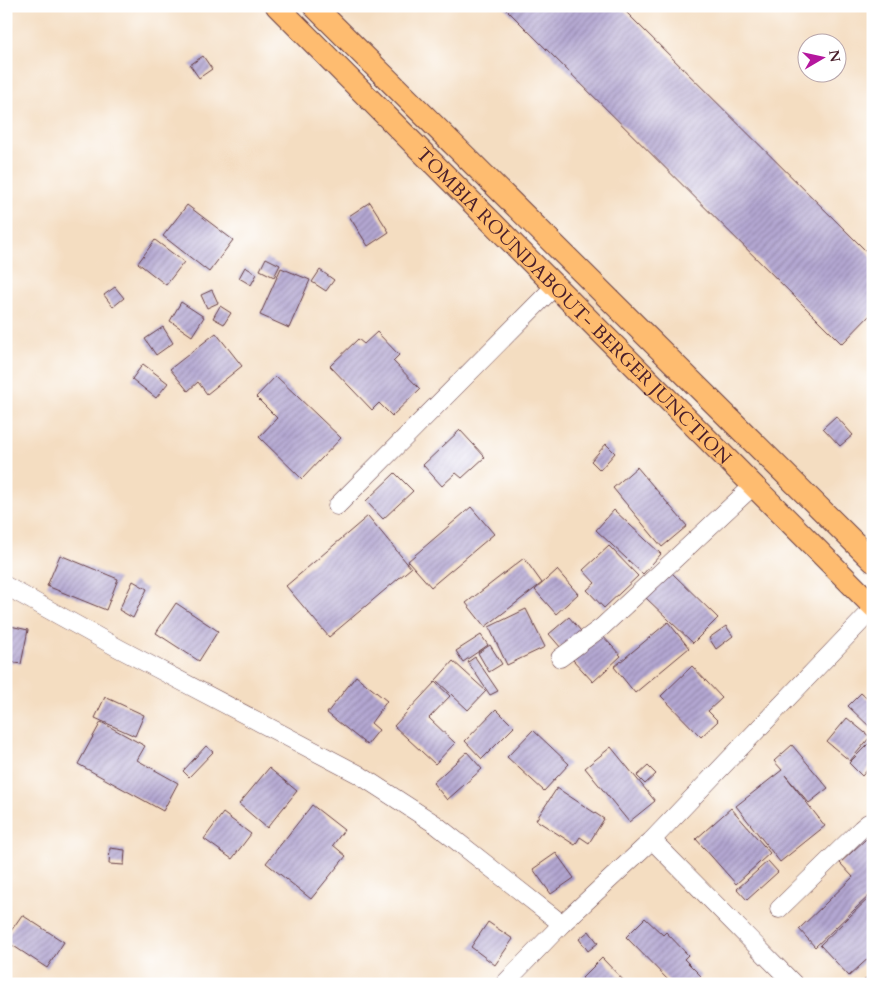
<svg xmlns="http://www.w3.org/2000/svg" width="879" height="990" font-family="Cardo,serif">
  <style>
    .building { fill: url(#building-hatch) }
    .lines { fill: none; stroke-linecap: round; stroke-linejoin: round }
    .minor-casing { stroke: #643c42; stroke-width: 19 }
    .major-casing { stroke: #643c42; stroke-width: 24 }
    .minor { stroke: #fff; stroke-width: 18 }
    .major { stroke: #febc70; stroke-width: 22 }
    .labels { text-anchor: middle; stroke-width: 5; stroke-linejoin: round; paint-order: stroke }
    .street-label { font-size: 19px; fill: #4a1f2b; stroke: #fff }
  </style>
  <defs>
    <pattern id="building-hatch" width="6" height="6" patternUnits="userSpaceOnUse" patternTransform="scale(1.25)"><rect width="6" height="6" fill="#b3a7d2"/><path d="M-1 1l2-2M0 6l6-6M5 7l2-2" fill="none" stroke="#9487ab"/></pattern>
  </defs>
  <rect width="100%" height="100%" fill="#fff"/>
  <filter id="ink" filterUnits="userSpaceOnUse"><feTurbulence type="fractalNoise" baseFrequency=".02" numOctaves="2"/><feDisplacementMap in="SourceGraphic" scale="10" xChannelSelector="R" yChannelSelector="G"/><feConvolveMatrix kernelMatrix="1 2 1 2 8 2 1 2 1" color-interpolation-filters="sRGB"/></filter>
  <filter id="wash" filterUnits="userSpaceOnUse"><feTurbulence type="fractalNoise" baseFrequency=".0096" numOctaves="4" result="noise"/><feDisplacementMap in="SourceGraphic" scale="20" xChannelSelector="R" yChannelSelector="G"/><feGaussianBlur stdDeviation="1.12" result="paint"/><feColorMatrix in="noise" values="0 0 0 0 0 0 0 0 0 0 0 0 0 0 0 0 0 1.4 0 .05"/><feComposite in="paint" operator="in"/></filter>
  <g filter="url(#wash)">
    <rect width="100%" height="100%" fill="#f4ddc1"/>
    <g id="blocks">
      <g class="building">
        <path d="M503,6H620L873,258V312L842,344Z"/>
        <path d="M203,56L212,69L199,78L190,65Z"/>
        <path d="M370,202L389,232L368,246L349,216Z"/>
        <path d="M187,205L233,240L209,272L163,236Z"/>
        <path d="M155,240L184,262L166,285L138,263Z"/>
        <path d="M266,258L280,265L274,277L260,270Z"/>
        <path d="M245,267L257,274L251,285L239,278Z"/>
        <path d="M281,268L310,280L289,328L260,315Z"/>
        <path d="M320,270L334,280L326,291L312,282Z"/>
        <path d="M115,287L124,298L113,307L104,295Z"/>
        <path d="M212,290L218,303L207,308L201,295Z"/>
        <path d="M181,302L204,317L192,336L170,321Z"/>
        <path d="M220,306L231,313L224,324L213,318Z"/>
        <path d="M163,327L173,343L156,355L145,339Z"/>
        <path d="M377,332L399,355L393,361L420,389L392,416L379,403L372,410L330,366L358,339L364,344Z"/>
        <path d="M216,333L242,366L207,394L198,382L188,391L170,369Z"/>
        <path d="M143,364L168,383L156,398L132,379Z"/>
        <path d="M276,376L341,438L302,479L259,437L277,418L256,397Z"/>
        <path d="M836,416L853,435L840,446L823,428Z"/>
        <path d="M460,430L485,457L462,478L456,473L442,486L423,465Z"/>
        <path d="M606,444L615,453L600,470L591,461Z"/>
        <path d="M637,467L687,526L662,547L613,488Z"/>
        <path d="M395,473L413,491L383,519L366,501Z"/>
        <path d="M471,507L494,534L431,587L408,561Z"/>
        <path d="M614,510L661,554L643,574L596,530Z"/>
        <path d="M368,516L411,568L329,637L286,586Z"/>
        <path d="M609,546L638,576L604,608L587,590L595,583L583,570Z"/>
        <path d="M60,555L118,579L106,610L47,586Z"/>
        <path d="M524,558L542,583L485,627L466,603Z"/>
        <path d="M557,570L578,594L556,614L535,590Z"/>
        <path d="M670,571L718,618L693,643L645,597Z"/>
        <path d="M133,581L147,589L133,618L119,610Z"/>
        <path d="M176,603L218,631L199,661L156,633Z"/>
        <path d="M526,609L545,647L507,665L489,627Z"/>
        <path d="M569,617L581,631L561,648L549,634Z"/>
        <path d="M668,622L689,648L635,693L614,667Z"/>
        <path d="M6,625L28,630L21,664L6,661Z"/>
        <path d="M726,626L733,636L716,649L709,638Z"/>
        <path d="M601,634L621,656L593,682L573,660Z"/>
        <path d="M481,635L488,645L463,662L456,651Z"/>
        <path d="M490,645L502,664L489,672L478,653Z"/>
        <path d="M475,657L498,691L490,695L468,662Z"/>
        <path d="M453,661L486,691L468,710L436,680Z"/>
        <path d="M692,666L722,698L708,711L718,721L701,737L661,696Z"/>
        <path d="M356,676L387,701L371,723L379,730L367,745L327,713Z"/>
        <path d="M435,682L450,696L429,718L455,743L435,764L394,726Z"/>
        <path d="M861,693L873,704V730L848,706Z"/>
        <path d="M105,697L144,715L135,736L95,718Z"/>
        <path d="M496,709L514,727L482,759L465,741Z"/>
        <path d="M847,718L870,737L850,761L827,742Z"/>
        <path d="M101,722L145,746L137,760L178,783L163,811L78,764Z"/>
        <path d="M533,730L569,764L544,791L507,757Z"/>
        <path d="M873,739V768L871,766L862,776L849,763Z"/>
        <path d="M792,745L828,788L809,803L785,775L825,826L780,862L736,806L782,770L774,761Z"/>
        <path d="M206,746L213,752L189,777L183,771Z"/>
        <path d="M611,747L655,801L629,822L585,768Z"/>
        <path d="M467,752L482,769L447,800L433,783Z"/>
        <path d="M648,766L656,774L645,784L637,776Z"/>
        <path d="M269,768L297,791L267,828L239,804Z"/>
        <path d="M557,788L604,819L589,843L580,837L575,845L536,820Z"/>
        <path d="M312,805L344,830L333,845L346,856L311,899L266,863Z"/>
        <path d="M731,808L770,853L736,884L696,839Z"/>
        <path d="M223,813L251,834L232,859L204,839Z"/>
        <path d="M866,839L873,847V892L815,947L799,929L853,877L840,863Z"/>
        <path d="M110,848L125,850L124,865L109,864Z"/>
        <path d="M556,853L574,878L551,894L533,869Z"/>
        <path d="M768,861L778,872L747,900L737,889Z"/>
        <path d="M873,894V954L849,976L820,945Z"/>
        <path d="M22,915L64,942L47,968L6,941V938Z"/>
        <path d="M645,918L663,935L666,932L688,955L684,959L701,976L692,984H672L626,937Z"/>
        <path d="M488,922L513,939L495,965L471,947Z"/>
        <path d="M589,931L598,943L588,951L579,939Z"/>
        <path d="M602,958L627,984H588L582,978Z"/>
        <path d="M873,971V984H861Z"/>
      </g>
    </g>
  </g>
  <g filter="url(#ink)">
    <use href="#blocks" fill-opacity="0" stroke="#643c42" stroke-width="1"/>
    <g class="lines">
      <defs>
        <g id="minor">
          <path d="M337,506L555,286"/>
          <path d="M6,586L120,649L358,774L435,824L562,924"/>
          <path d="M560,658L602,627L753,486"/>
          <path d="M652,840L794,984"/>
          <path d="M779,909L861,829L868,823H873"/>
          <path d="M504,984L562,924L652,840L873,609"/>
        </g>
        <g id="major">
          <path id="s1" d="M277,6L873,606"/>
          <path d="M314,6L873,561"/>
        </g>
      </defs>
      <use href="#minor" class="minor-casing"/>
      <use href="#major" class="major-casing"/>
      <use href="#minor" class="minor"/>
      <use href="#major" class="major"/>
    </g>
  </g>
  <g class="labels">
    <g class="street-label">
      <text dy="7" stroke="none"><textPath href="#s1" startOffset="422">TOMBIA ROUNDABOUT- BERGER JUNCTION</textPath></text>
    </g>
  </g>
  <rect width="879" height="990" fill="none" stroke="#fff" stroke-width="25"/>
  <g transform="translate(822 58) rotate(81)"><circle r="24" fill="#ffffff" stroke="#b7a5aa"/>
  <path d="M0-4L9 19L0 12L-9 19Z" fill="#b5179e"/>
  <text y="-8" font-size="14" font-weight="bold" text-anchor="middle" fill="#4a1f2b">N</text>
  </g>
</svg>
